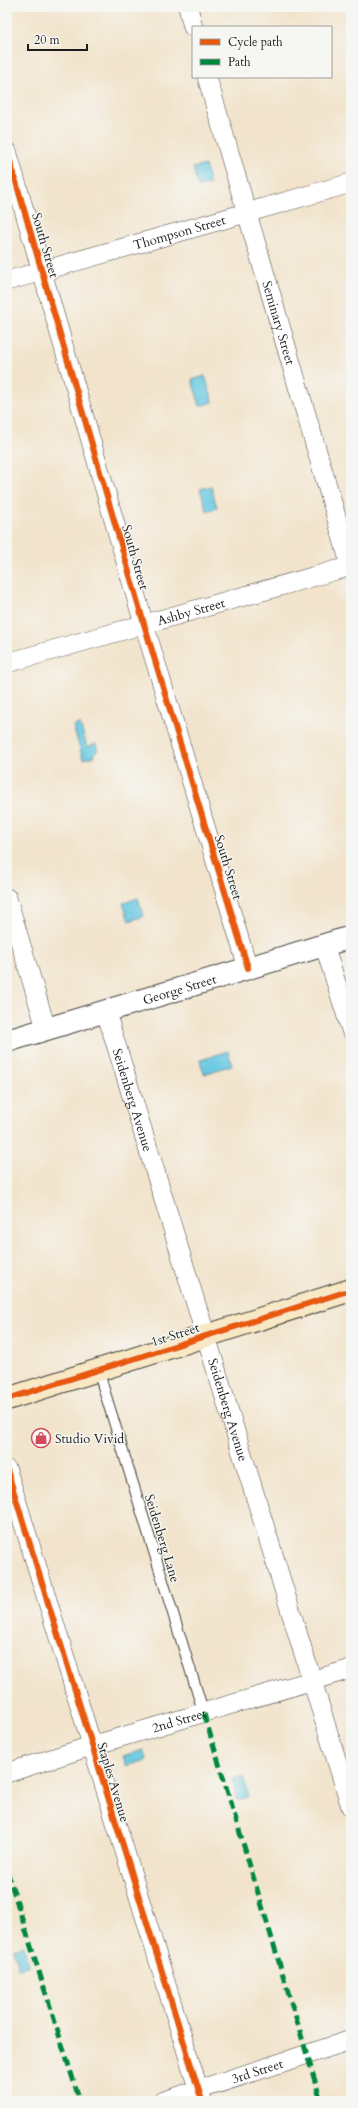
<svg xmlns="http://www.w3.org/2000/svg" width="358" height="2108" font-family="Cardo,serif">
  <style>
    .water { fill: #63c7e1; stroke: #40727e }
    .lines { fill: none; stroke-linecap: round; stroke-linejoin: round }
    .service-casing { stroke: #3c3a36; stroke-width: 12 }
    .minor-casing { stroke: #3c3a36; stroke-width: 20 }
    .tertiary-casing { stroke: #3c3a36; stroke-width: 24 }
    .secondary-casing { stroke: #3c3a36; stroke-width: 24 }
    .service { stroke: #fff; stroke-width: 10 }
    .minor { stroke: #fff; stroke-width: 19 }
    .tertiary { stroke: #fff; stroke-width: 22 }
    .secondary { stroke: #f8e8c3; stroke-width: 22 }
    .quiet { stroke: #00873e; stroke-width: 5; stroke-dasharray: 10 5; stroke-linecap: butt }
    .cycleway-casing { stroke: #f6f6f2; stroke-width: 8 }
    .cycleway { stroke: #e8590c; stroke-width: 6 }
    .labels { text-anchor: middle; stroke-width: 3; stroke-linejoin: round; paint-order: stroke }
    .street-label { font-size: 13px; fill: #1c1c1c; stroke: #f6f6f2 }
    .poi-label { font-size: 13px; fill: #1c1c1c; stroke: #f6f6f2; text-anchor: start }
  </style>
  <rect width="100%" height="100%" fill="#f6f6f2"/>
  <filter id="ink" filterUnits="userSpaceOnUse"><feTurbulence type="fractalNoise" baseFrequency=".025" numOctaves="2"/><feDisplacementMap in="SourceGraphic" scale="8" xChannelSelector="R" yChannelSelector="G"/><feConvolveMatrix kernelMatrix="1 2 1 2 8 2 1 2 1" color-interpolation-filters="sRGB"/></filter>
  <filter id="wash" filterUnits="userSpaceOnUse"><feTurbulence type="fractalNoise" baseFrequency=".012" numOctaves="4" result="noise"/><feDisplacementMap in="SourceGraphic" scale="16" xChannelSelector="R" yChannelSelector="G"/><feGaussianBlur stdDeviation="0.9" result="paint"/><feColorMatrix in="noise" values="0 0 0 0 0 0 0 0 0 0 0 0 0 0 0 0 0 1.4 0 .05"/><feComposite in="paint" operator="in"/></filter>
  <g filter="url(#wash)">
    <rect width="100%" height="100%" fill="#f2e4cc"/>
    <g class="water">
      <path d="M205,165L210,184L198,187L193,168Z"/>
      <path d="M205,376L213,402L200,406L192,380Z"/>
      <path d="M211,486L217,508L207,511L200,489Z"/>
      <path d="M80,724L87,747L96,744L98,750L94,753L95,756L83,759L73,726Z"/>
      <path d="M138,898L144,916L129,921L123,903Z"/>
      <path d="M228,1051L232,1065L204,1074L200,1060Z"/>
      <path d="M143,1750L147,1760L126,1766L123,1756Z"/>
      <path d="M243,1776L249,1797L238,1800L232,1779Z"/>
      <path d="M24,1946L28,1966L18,1968L13,1949Z"/>
    </g>
  </g>
  <g filter="url(#ink)">
    <g class="lines">
      <defs>
        <path id="service" d="M98,1370L204,1714"/>
        <g id="minor">
          <path d="M188,7L193,27"/>
          <path id="s1" d="M207,77L351,567"/>
          <path d="M7,151L144,624L248,968"/>
          <path id="s2" d="M7,281L351,183"/>
          <path id="s3" d="M7,663L351,566"/>
          <path d="M7,898L46,1028"/>
          <path d="M324,944L351,1030"/>
          <path id="s4" d="M106,1012L351,1807"/>
          <path d="M7,1470L202,2101"/>
          <path id="s5" d="M7,1773L91,1746L351,1669"/>
          <path id="s6" d="M164,2101L351,2040"/>
        </g>
        <g id="tertiary">
          <path id="s7" d="M7,1041L351,937"/>
        </g>
        <path id="secondary" d="M7,1399L351,1290"/>
      </defs>
      <use href="#service" class="service-casing"/>
      <use href="#minor" class="minor-casing"/>
      <use href="#tertiary" class="tertiary-casing"/>
      <use href="#secondary" class="secondary-casing"/>
      <use href="#service" class="service"/>
      <use href="#minor" class="minor"/>
      <use href="#tertiary" class="tertiary"/>
      <use href="#secondary" class="secondary"/>
      <g class="quiet">
        <path d="M204,1714L321,2101"/>
        <path d="M7,1871L80,2101"/>
      </g>
      <defs>
        <g id="cycleway">
          <path d="M7,151L144,624L248,968"/>
          <path d="M7,1399L351,1290"/>
          <path d="M7,1470L202,2101"/>
        </g>
      </defs>
      <use href="#cycleway" class="cycleway-casing"/>
      <use href="#cycleway" class="cycleway"/>
    </g>
  </g>
  <defs>
    <symbol id="shop-ring" viewBox="-11 -11 22 22"><circle r="9.5" fill="#f6f6f2" stroke="#d1495b" stroke-width="1.5"/><path d="M-5-2.5h2.3a2.7 3.5 0 0 1 5.4 0H5L5.5 6h-11ZM-1.5-2.5h3a1.5 2.3 0 0 0-3 0Z" fill="#d1495b"/></symbol>
  </defs>
  <g fill-rule="evenodd">
    <use href="#shop-ring" x="30" y="1427" width="22" height="22"/>
  </g>
  <g class="labels">
    <g class="street-label">
      <text dy="5" stroke="none"><textPath href="#s2" startOffset="179">Thompson Street</textPath></text>
      <text transform="translate(46 245) rotate(74)" y="5">South Street</text>
      <text dy="5" stroke="none"><textPath href="#s1" startOffset="256">Seminary Street</textPath></text>
      <text transform="translate(136 557) rotate(74)" y="5">South Street</text>
      <text dy="5" stroke="none"><textPath href="#s3" startOffset="191">Ashby Street</textPath></text>
      <text transform="translate(229 867) rotate(73)" y="5">South Street</text>
      <text dy="5" stroke="none"><textPath href="#s7" startOffset="180">George Street</textPath></text>
      <text dy="5" stroke="none"><textPath href="#s4" startOffset="92">Seidenberg Avenue</textPath></text>
      <text transform="translate(175 1334) rotate(-18)" y="5">1st Street</text>
      <text dy="5" stroke="none"><textPath href="#s4" startOffset="416">Seidenberg Avenue</textPath></text>
      <text transform="translate(163 1538) rotate(73)" y="5">Seidenberg Lane</text>
      <text dy="5" stroke="none"><textPath href="#s5" startOffset="180">2nd Street</textPath></text>
      <text transform="translate(114 1782) rotate(73)" y="5">Staples Avenue</text>
      <text dy="5" stroke="none"><textPath href="#s6" startOffset="98">3rd Street</textPath></text>
    </g>
    <g class="poi-label">
      <text x="55" y="1443">Studio Vivid</text>
    </g>
  </g>
  <rect width="358" height="2108" fill="none" stroke="#f6f6f2" stroke-width="24"/>
  <rect x="192" y="26" width="140" height="52" fill="#f6f6f2" stroke="#9f9f9c"/>
  <rect x="200" y="39" width="20" height="6" fill="#e8590c" stroke="#9f9f9c"/>
  <text x="228" y="46" font-size="12" fill="#1c1c1c">Cycle path</text>
  <rect x="200" y="59" width="20" height="6" fill="#00873e" stroke="#9f9f9c"/>
  <text x="228" y="66" font-size="12" fill="#1c1c1c">Path</text>
  <path d="M28 44v6h59v-6" fill="none" stroke="#1c1c1c" stroke-width="2"/>
  <text x="34" y="44" font-size="12" fill="#1c1c1c" stroke="#f6f6f2" stroke-width="3" paint-order="stroke">20 m</text>
</svg>
